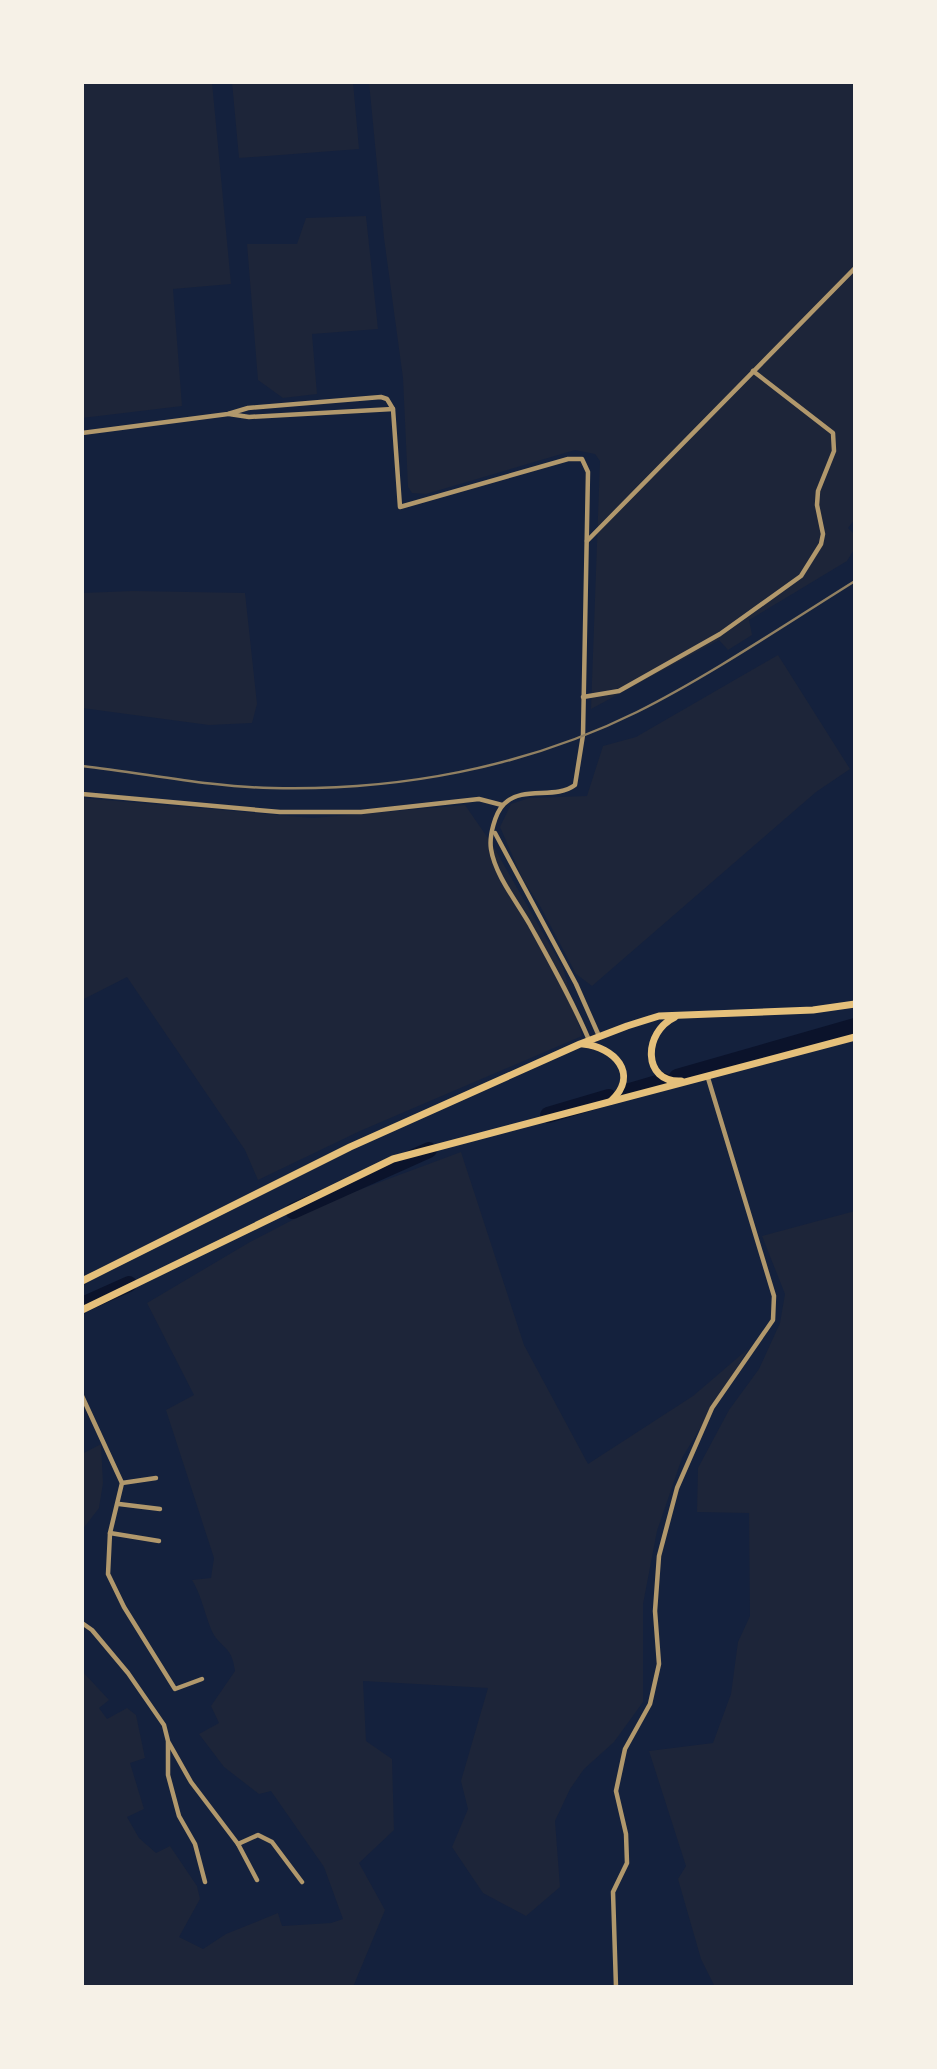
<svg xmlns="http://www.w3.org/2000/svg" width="937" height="2069" font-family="'Archivo Narrow',sans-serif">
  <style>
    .green { fill: #1d2539 }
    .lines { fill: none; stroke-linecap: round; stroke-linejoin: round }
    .river { stroke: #0b132b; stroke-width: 16 }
    .minor { stroke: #b1986c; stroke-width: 4.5 }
    .trunk { stroke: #e5c07b; stroke-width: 7 }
    .rail { stroke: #918062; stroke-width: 2.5 }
  </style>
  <rect width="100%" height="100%" fill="#14213d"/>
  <g class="green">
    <path d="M82,82H212L231,284L173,289L182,406L82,418Z"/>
    <path d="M232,82H353L359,149L239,158Z"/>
    <path d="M369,82H855V519L848,528L855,535V548L847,561L749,620L752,635L728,650L719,640L591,709L600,461L595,454L575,450L426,494L412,493L408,487L403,378L384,238Z"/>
    <path d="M366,216L378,329L312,334L317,394L283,398L258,380L247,244H297L306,218Z"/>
    <path d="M133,591L245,593L257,704L252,723L209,725L82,708V593Z"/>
    <path d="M778,655L850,769L816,792L592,986L576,974L539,904L523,880L500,827L511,804L529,798L587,796L603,746L636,737Z"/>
    <path d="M82,798L313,818L465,805L492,844L563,968L582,1036L360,1131L258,1180L245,1150L127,977L82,1000Z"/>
    <path d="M461,1152L524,1345L588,1464L693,1396L749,1348L682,1458L657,1531L643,1604V1702L614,1742L584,1769L570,1789L555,1821L560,1887L526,1916L483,1893L452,1847L468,1809L461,1781L488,1688L363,1681L366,1741L392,1759L394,1830L359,1863L385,1910L353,1987H82V1671L109,1700L99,1708L107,1719L127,1708L136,1715L145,1758L130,1763L144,1809L127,1817L139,1838L156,1853L170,1846L197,1886L200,1899L179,1937L203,1949L226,1934L278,1913L282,1926L331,1923L343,1919L324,1867L271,1791L259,1794L224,1767L199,1734L219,1723L211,1706L235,1671C232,1650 227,1651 216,1638C207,1626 203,1597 192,1580L211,1578L214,1558L166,1410L194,1395L147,1303L250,1242L329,1201Z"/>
    <path d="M855,1211V1987H715L701,1959L678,1879L686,1866L649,1751L713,1743L731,1694L738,1642L750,1616L749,1513L697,1512L698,1468L729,1410L759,1369L780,1323L785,1294L762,1236Z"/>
    <path d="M101,1444L103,1483L99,1508L82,1530V1454Z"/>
  </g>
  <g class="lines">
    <g class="river">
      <path d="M677,1077L855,1026"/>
      <path d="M623,1093L664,1081"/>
      <path d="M548,1115L609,1097"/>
      <path d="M293,1211L429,1150"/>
      <path d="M82,1305L129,1284"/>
    </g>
    <g class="minor">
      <path d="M229,414L249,417L393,409"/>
      <path d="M82,433L228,414L248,408L381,397L387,399L393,409L400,507L568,459H582L588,472L583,735L575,785C555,800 523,785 504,804C495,813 489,836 491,849C495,875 517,902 530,925C551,963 572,1000 589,1040"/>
      <path d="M587,541L855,268"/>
      <path d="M583,697L619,691L720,634L801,576L821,544L823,534L817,505L818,491L834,451L833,433L753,371"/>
      <path d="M82,794L280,812H361L479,799L502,805"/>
      <path d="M495,833L576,984L599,1036"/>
      <path d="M82,1396L122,1483L110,1533"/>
      <path d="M122,1483L156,1478"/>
      <path d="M119,1504L160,1509"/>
      <path d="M159,1541L110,1533L108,1574L124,1607L175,1689L202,1679"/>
      <path d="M82,1623L92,1630L128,1673L164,1725L168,1741V1775L179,1816L195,1844L205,1882"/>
      <path d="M169,1743L191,1782L238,1844L257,1880"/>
      <path d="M238,1844L258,1835L272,1842L302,1882"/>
      <path d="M616,1987L613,1892L627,1863L626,1834L616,1791L625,1749L650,1704L659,1664L655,1611L659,1556L677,1488L712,1408L773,1320L774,1296L708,1078"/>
    </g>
    <g class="trunk">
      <path d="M675,1017C643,1032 642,1083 681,1081"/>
      <path d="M583,1044C614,1047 640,1074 611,1101"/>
      <path d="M82,1281L350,1147L580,1044L627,1026L659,1016L813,1010L855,1004"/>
      <path d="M82,1310L393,1159L855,1037"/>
    </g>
    <path class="rail" d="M82,766C145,773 209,787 272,788C397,791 524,768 637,712C709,676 786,624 855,581"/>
  </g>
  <rect width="937" height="2069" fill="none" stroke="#f6f1e7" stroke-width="168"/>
</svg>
